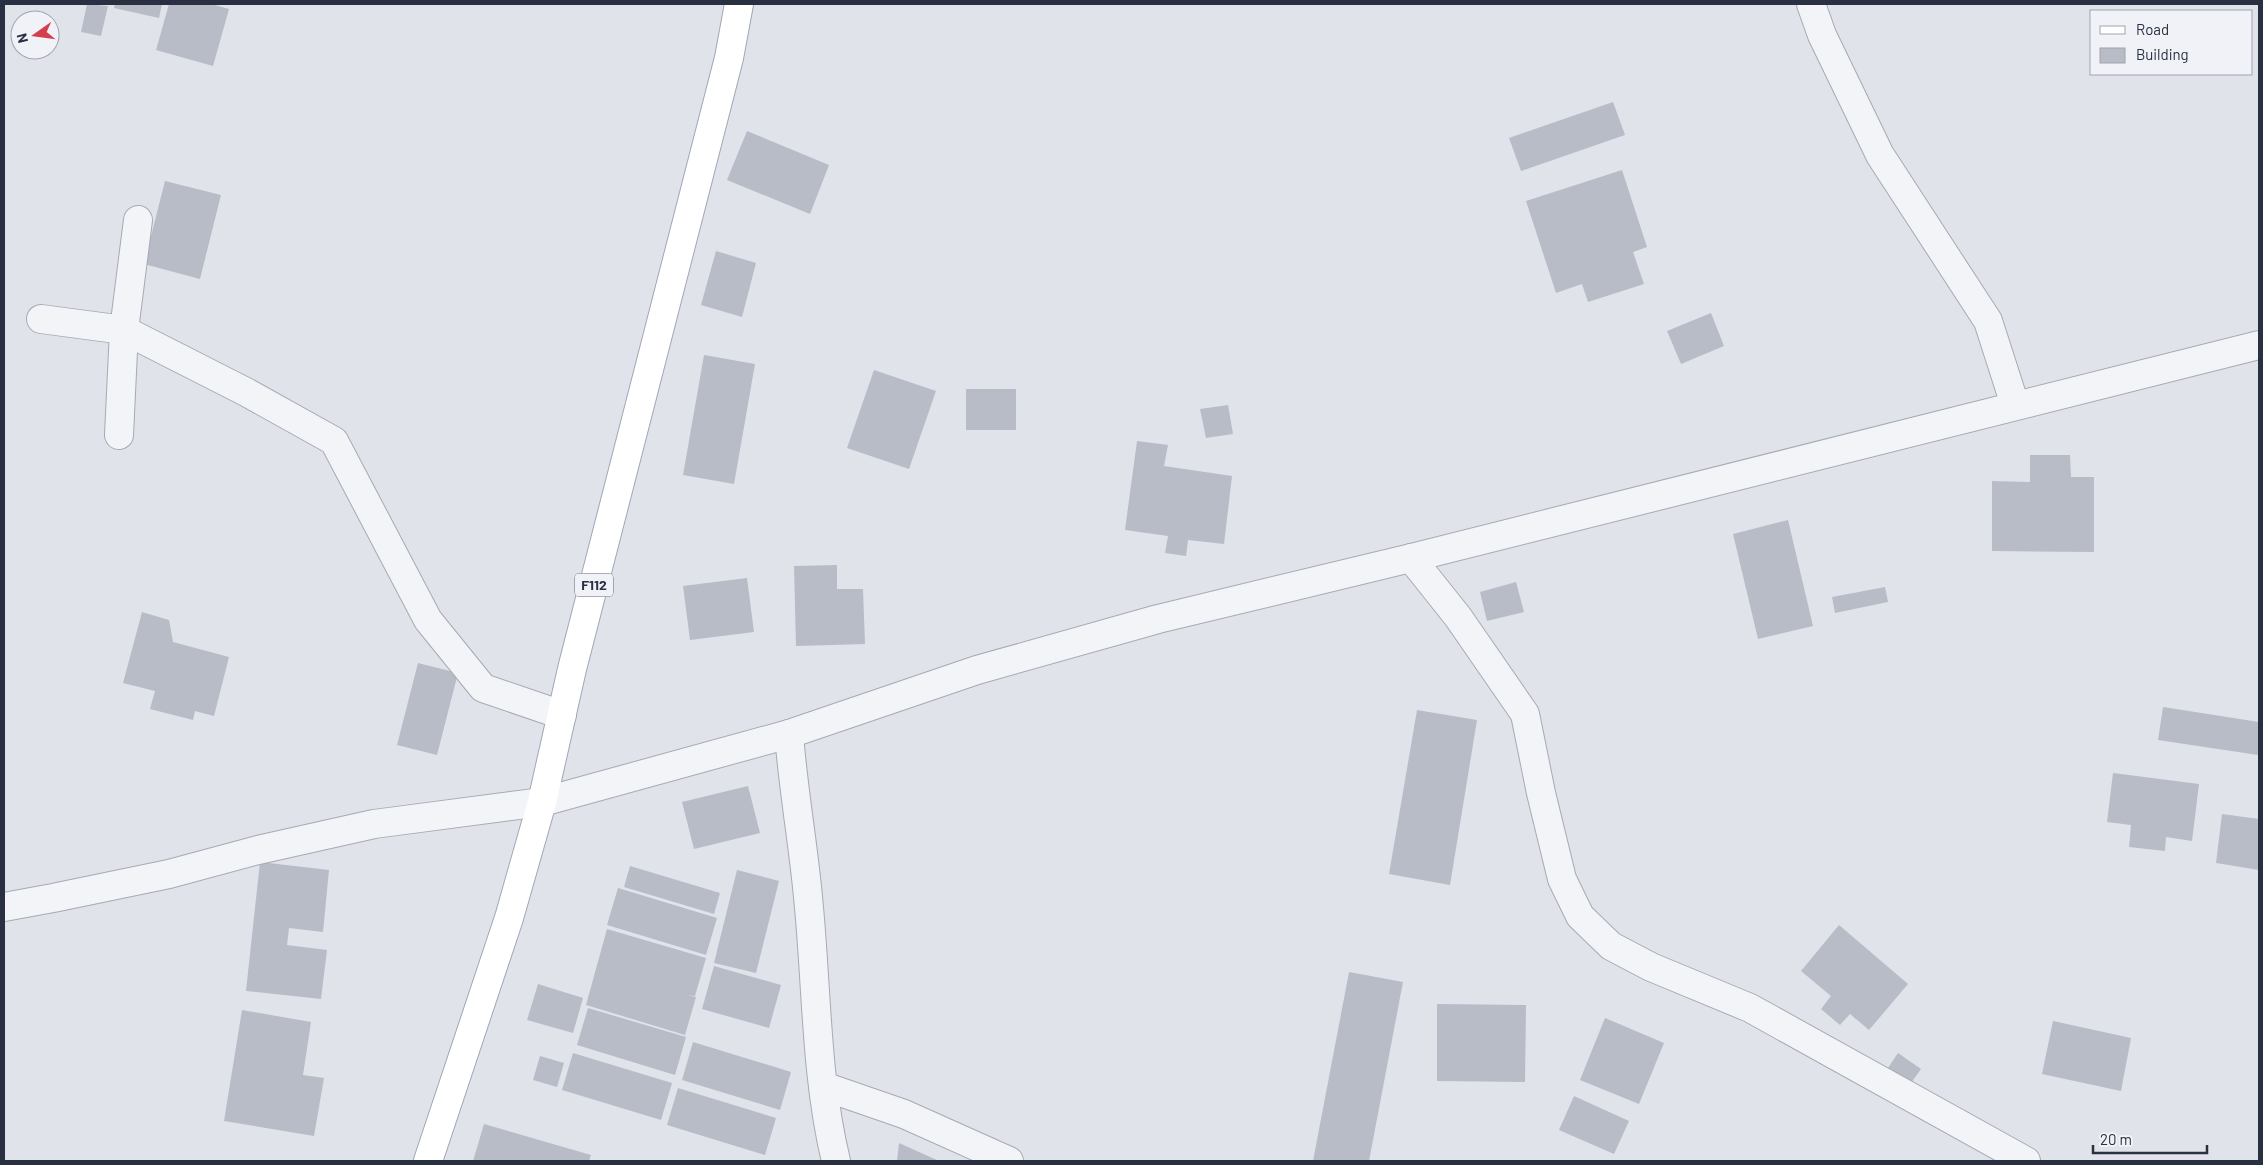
<svg xmlns="http://www.w3.org/2000/svg" width="2263" height="1165" font-family="Barlow,sans-serif">
  <style>
    .building { fill: #b7bcc7 }
    .lines { fill: none; stroke-linecap: round; stroke-linejoin: round }
    .minor-casing { stroke: #a5aab4; stroke-width: 30 }
    .major-casing { stroke: #9fa7b6; stroke-width: 30 }
    .minor { stroke: #f3f4f8; stroke-width: 28 }
    .major { stroke: #fff; stroke-width: 28 }
    .labels { text-anchor: middle; stroke-width: 4; stroke-linejoin: round; paint-order: stroke }
    .shield { fill: #f0f2f7; stroke: #646a78; stroke-width: 1 }
    .shield-label { font-size: 14px; font-weight: bold; fill: #283042 }
  </style>
  <rect width="100%" height="100%" fill="#e0e3ea"/>
  <g class="building">
    <path d="M87,4L108,6L101,36L81,32Z"/>
    <path d="M115,4H162L159,18L114,8Z"/>
    <path d="M169,4H211L229,9L213,66L156,50Z"/>
    <path d="M1613,102L1625,135L1521,171L1509,138Z"/>
    <path d="M747,131L829,165L810,214L727,180Z"/>
    <path d="M1622,170L1647,247L1633,252L1644,284L1588,302L1582,284L1556,293L1526,201Z"/>
    <path d="M165,181L221,195L200,279L144,264Z"/>
    <path d="M716,251L756,263L742,317L701,305Z"/>
    <path d="M1711,313L1724,346L1681,364L1667,331Z"/>
    <path d="M704,355L755,364L734,484L683,475Z"/>
    <path d="M874,370L936,391L909,469L847,448Z"/>
    <rect x="966" y="389" width="50" height="41"/>
    <path d="M1228,405L1233,434L1206,438L1200,409Z"/>
    <path d="M1137,441L1168,445L1164,466L1232,476L1224,544L1188,540L1186,556L1165,553L1168,536L1125,530Z"/>
    <path d="M2030,455H2070L2071,477H2094V552L1992,551V481L2030,482Z"/>
    <path d="M1788,520L1813,626L1758,639L1733,534Z"/>
    <path d="M837,565V589H863L865,644L796,646L794,566Z"/>
    <path d="M747,578L754,632L690,640L683,586Z"/>
    <path d="M1516,582L1524,612L1487,621L1480,592Z"/>
    <path d="M1885,587L1888,602L1835,613L1832,597Z"/>
    <path d="M142,612L169,620L173,642L229,657L214,716L195,711L193,720L150,709L155,691L123,683Z"/>
    <path d="M418,663L458,673L437,755L397,745Z"/>
    <path d="M2163,707L2259,722L2258,755L2158,740Z"/>
    <path d="M1417,710L1477,720L1450,885L1389,874Z"/>
    <path d="M2113,773L2199,784L2192,841L2166,837L2165,851L2129,847L2131,825L2107,822Z"/>
    <path d="M748,786L760,833L694,849L682,802Z"/>
    <path d="M2222,814L2259,819V870L2216,863Z"/>
    <path d="M260,862L329,870L323,932L289,928L287,945L327,950L321,999L246,991Z"/>
    <path d="M630,866L720,893L714,914L624,887Z"/>
    <path d="M737,870L779,881L756,973L714,963Z"/>
    <path d="M618,888L717,918L706,955L607,925Z"/>
    <path d="M1839,925L1908,984L1869,1030L1850,1014L1840,1025L1821,1009L1831,996L1801,971Z"/>
    <path d="M607,929L706,958L695,996L687,995L696,997L685,1035L586,1005Z"/>
    <path d="M714,966L781,985L769,1028L702,1009Z"/>
    <path d="M1349,972L1403,982L1369,1161H1313Z"/>
    <path d="M538,984L583,998L573,1033L527,1020Z"/>
    <path d="M1437,1004L1526,1005L1525,1082L1437,1081Z"/>
    <path d="M588,1008L686,1037L675,1075L577,1045Z"/>
    <path d="M242,1010L311,1022L303,1075L324,1078L314,1136L224,1121Z"/>
    <path d="M1605,1018L1664,1043L1639,1104L1580,1080Z"/>
    <path d="M2053,1021L2131,1038L2121,1091L2042,1074Z"/>
    <path d="M693,1042L791,1072L780,1110L682,1080Z"/>
    <path d="M573,1053L672,1083L661,1120L562,1090Z"/>
    <path d="M1898,1053L1921,1069L1911,1083L1888,1068Z"/>
    <path d="M540,1056L564,1063L557,1087L533,1080Z"/>
    <path d="M678,1088L776,1118L765,1155L667,1125Z"/>
    <path d="M1574,1096L1629,1121L1614,1154L1559,1130Z"/>
    <path d="M484,1124L591,1155L589,1161H473Z"/>
    <path d="M899,1143L939,1161H897Z"/>
  </g>
  <g class="lines">
    <defs>
      <g id="minor">
        <path d="M1811,4L1822,35L1880,155L1988,321L2015,405"/>
        <path d="M41,319L124,330L246,392L334,441L428,620L483,688L562,715"/>
        <path d="M119,435L124,330L138,220"/>
        <path d="M1411,558L1458,617L1525,714L1541,793L1562,879L1580,916L1611,946L1651,967L1750,1008L2026,1161"/>
        <path d="M789,734C793,789 803,842 808,897C817,985 815,1074 836,1161"/>
        <path d="M4,907L53,898L169,874L258,850L374,824L542,802L789,734L977,670L1158,619L1411,558L2259,345"/>
        <path d="M823,1086L904,1114L1009,1161"/>
      </g>
      <path id="major" d="M428,1161L509,918L542,802L572,669L729,58L739,4"/>
    </defs>
    <use href="#minor" class="minor-casing"/>
    <use href="#major" class="major-casing"/>
    <use href="#minor" class="minor"/>
    <use href="#major" class="major"/>
  </g>
  <g class="labels">
    <rect class="shield" x="575" y="573.5" width="38" height="23" rx="4"/>
    <g class="shield-label">
      <text x="594" y="590">F112</text>
    </g>
  </g>
  <rect width="2263" height="1165" fill="none" stroke="#283042" stroke-width="10"/>
  <rect x="2090" y="10" width="162" height="65" fill="#f0f2f7" stroke="#a0a4af"/>
  <rect x="2100" y="26" width="25" height="8" fill="#ffffff" stroke="#a0a4af"/>
  <text x="2136" y="35" font-size="15" fill="#283042">Road</text>
  <rect x="2100" y="48" width="25" height="15" fill="#b7bcc7" stroke="#a0a4af"/>
  <text x="2136" y="60" font-size="15" fill="#283042">Building</text>
  <g transform="translate(35 35) rotate(256)"><circle r="24" fill="#f0f2f7" stroke="#a0a4af"/>
  <path d="M0-4L9 19L0 12L-9 19Z" fill="#d43f50"/>
  <text y="-8" font-size="14" font-weight="bold" text-anchor="middle" fill="#283042">N</text>
  </g>
  <path d="M2093 1145v8h114v-8" fill="none" stroke="#283042" stroke-width="2.5"/>
  <text x="2100" y="1145" font-size="15" fill="#283042" stroke="#f0f2f7" stroke-width="4" paint-order="stroke">20 m</text>
</svg>
